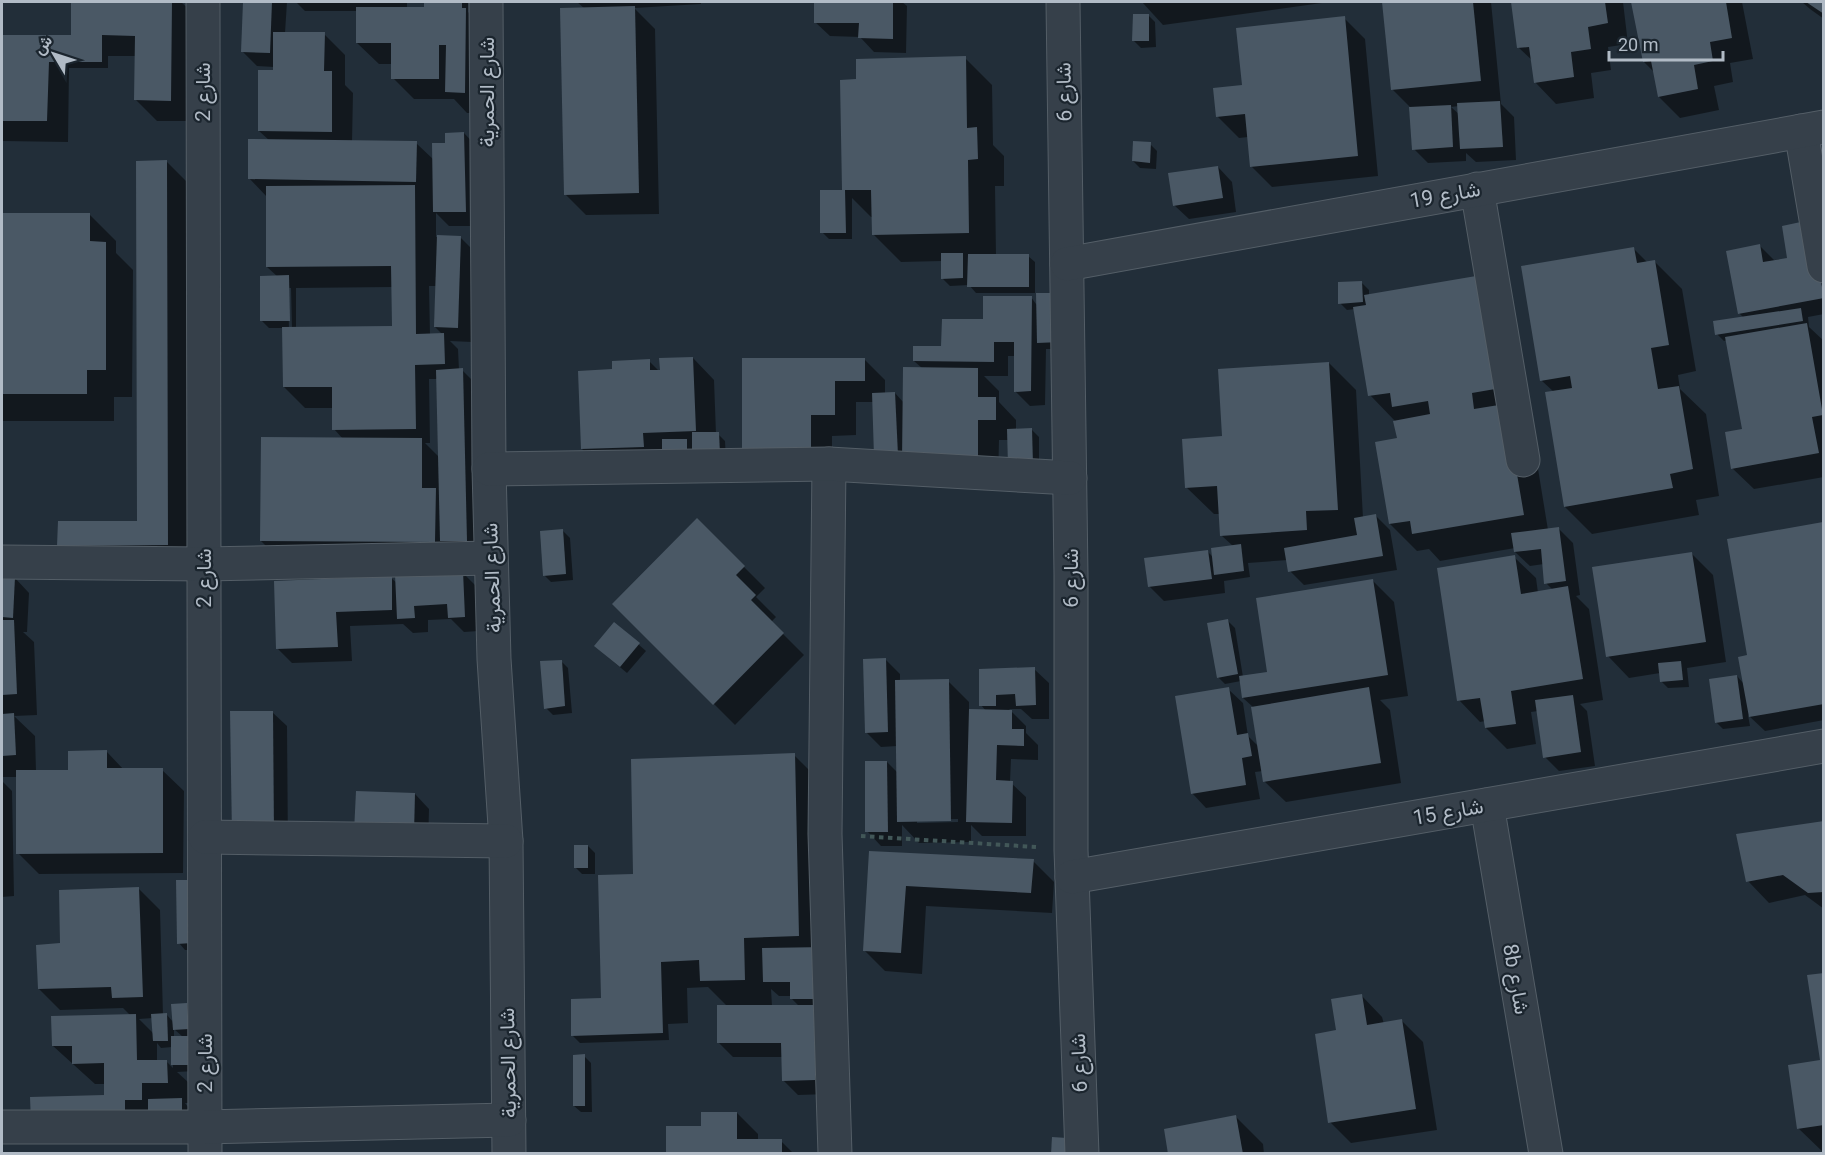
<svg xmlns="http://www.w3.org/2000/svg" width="1825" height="1155" font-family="Roboto,Vazirmatn,sans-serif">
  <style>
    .shadow { fill: #0007; fill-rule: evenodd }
    .building { fill: #4a5865 }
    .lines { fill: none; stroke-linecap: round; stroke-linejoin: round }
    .minor-casing { stroke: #545e67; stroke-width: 35 }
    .path { stroke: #425758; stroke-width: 4; stroke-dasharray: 4.5 4.5; stroke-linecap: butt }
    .minor { stroke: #36404a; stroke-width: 33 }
    .labels { text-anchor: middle; stroke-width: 4.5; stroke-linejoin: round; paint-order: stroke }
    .street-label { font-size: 21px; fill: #b1bbc6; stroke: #1b252e }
  </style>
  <rect width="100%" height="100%" fill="#222e39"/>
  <g class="shadow">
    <path d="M73,2H181L193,13L191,121H157L136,100V56H108V68H69L68,142L2,141V36L72,37Z"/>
    <path d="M245,2H287L285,33L324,34L345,55V85L353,93L352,142L416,143L434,160L447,144L464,133L478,148L480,226H449L436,213V237H460L475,252L472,342L450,341L458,349L459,370H462L476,384L481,555L282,562L261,541L343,439L334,429V408H305L284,387V328H269L262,321L278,277L267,267V197L249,178L270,141L259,131L274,67L257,66L243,52ZM429,286H436L435,327L443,335H430ZM393,287V327L296,328V288ZM288,288H291L292,329H289ZM429,379H438L440,458L425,443H430Z"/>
    <path d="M296,2H407V9H428L425,7V2H468V12L487,31L485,113H467L454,99H414L393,78V64H379L357,43L358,11H305Z"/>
    <path d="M577,2H701V4L634,8L655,29L659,214L586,215L565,194L585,9Z"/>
    <path d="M815,2H902L907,6L906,53L874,52L860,37L830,36L815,22Z"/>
    <path d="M1142,2H1329L1163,25Z"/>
    <path d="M1384,2H1491L1501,104L1514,117L1516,160L1476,162L1466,153V161L1428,163L1414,149L1411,108L1392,89ZM1459,106L1460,115L1451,107Z"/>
    <path d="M1512,2H1623L1628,44L1608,47L1611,70L1591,73L1594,98L1556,104L1535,82L1533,61L1519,48Z"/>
    <path d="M1633,2H1742L1753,59L1730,63L1733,82L1714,86L1719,110L1680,118L1659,97L1655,73L1644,62Z"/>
    <path d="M1802,2H1824V19L1810,9Z"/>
    <path d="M1148,15L1155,22L1156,47L1141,48L1134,41Z"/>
    <path d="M1344,18L1365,39L1378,176L1272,187L1251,166L1248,137L1239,138L1218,117L1243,86Z"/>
    <path d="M965,58L992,85L993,145L1004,156V186H995L996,256H1028L1035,262V293H976L969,285L950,286L943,279L942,261L901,262L874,235L873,217H871L852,198V239H829L822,232L843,192L857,80Z"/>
    <path d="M1150,144L1157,151L1156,169L1140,168L1133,161Z"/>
    <path d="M167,162L188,183L189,565L80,566L59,545L139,523Z"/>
    <path d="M1218,167L1232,182L1236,212L1189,219L1174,205Z"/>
    <path d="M89,214L116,241V253L133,270L132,397H114V421H2V215Z"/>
    <path d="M1824,236V314L1808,317L1809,327L1824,341V477L1754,489L1732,468L1743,430L1727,340L1724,341L1717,334L1744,318L1739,313L1760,246L1774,260L1789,259Z"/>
    <path d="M1634,249L1648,263L1655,262L1682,289L1696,371L1678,375L1680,389L1706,414L1719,496L1696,500L1699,515L1592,534L1565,507L1554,392L1542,381Z"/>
    <path d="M1482,276L1532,432L1548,530L1559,529L1573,543L1580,595L1576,596L1589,609L1603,700L1580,704L1587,711L1595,766L1559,771L1545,757L1538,711L1531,712L1536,744L1507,749L1486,728L1485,721L1480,722L1459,700L1514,557L1536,578L1538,593L1553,590L1546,583L1544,564L1530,566L1515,552V548L1440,561L1429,549L1417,551L1390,524L1398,439L1395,421L1370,395L1355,309L1347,310L1340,303L1362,283L1369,290V296Z"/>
    <path d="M1031,297L1068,349H1046L1045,405L1030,406L1015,391L1016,356H1008V376H984L999,391V402L1016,420V430H1032L1039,437V472L1009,440H999L998,482L883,462L874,402H856V435L832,436V470L765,471L744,360L864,359L885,380V394L895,393L904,403L923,369L914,361L943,347L985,321Z"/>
    <path d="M693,358L714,380L716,434H718L725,441L726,460L603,470L582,449L614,371L649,361L661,373Z"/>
    <path d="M1329,363L1356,390L1363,518L1376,516L1390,530L1397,570L1304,585L1290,571L1288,560L1248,563L1250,577L1224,581L1225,593L1164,601L1149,586L1207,551L1214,558L1233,546L1222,536L1220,514H1214L1186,487L1224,437Z"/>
    <path d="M697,520L765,588L756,597L776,617L771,622L804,655L735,725L614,604Z"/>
    <path d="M1822,524L1824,720L1765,731L1748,715L1750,726L1723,729L1716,722L1737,676L1744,684L1750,656Z"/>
    <path d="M563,531L570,538L573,580L551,582L544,575Z"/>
    <path d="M1692,554L1713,575L1726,662L1687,668L1689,687L1668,688L1661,681L1660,673L1629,678L1608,656Z"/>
    <path d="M462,572L477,587L479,631L464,632L451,619L428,620V632L413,633L403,624L350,626L352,661L292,663L278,649L275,582L391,578L397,583Z"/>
    <path d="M2,578H15L29,593L27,632H23L34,642L37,715L14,716L35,736L36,771H70L107,752L124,770H162L184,791L183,873L39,874L18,853V777H2Z"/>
    <path d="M1373,581L1394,602L1408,696L1380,700L1390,710L1401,783L1286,802L1264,781L1263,771L1255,772L1260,799L1206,808L1192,793L1228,689L1243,703L1248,736L1259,747L1253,707L1243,698L1241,681L1225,684L1218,677L1228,621L1235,628L1243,677L1269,673Z"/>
    <path d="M615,624L646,651L627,673L603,653Z"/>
    <path d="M885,659L900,674V682L948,681L969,702V710L986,711L981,705L1034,669L1049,683V719H1032L1021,709H1009L1026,726V733L1038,745V760L1011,759L1010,782L1026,797V836H982L971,825V842L919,843L902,825V846H881L867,831L887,762L898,773L897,746L881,747L867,733ZM958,819V822L917,823V820Z"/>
    <path d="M561,661L568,668L572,713L553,715L546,708Z"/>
    <path d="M272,712L287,726L288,849L248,850Z"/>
    <path d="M794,755L821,782L829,1094L798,1095L783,1080V1057H733L719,1043L727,1006L708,987L687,988L688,1023L668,1024L669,1040L580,1043L573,1036L605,1000L635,875ZM771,989L779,996H792V999L799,1006H772Z"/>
    <path d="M2,781L12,791L14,896L2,897Z"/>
    <path d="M415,794L429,809L428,848L356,832Z"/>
    <path d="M1824,822V909L1805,895L1769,903L1748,881Z"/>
    <path d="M588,846L595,853V874H582L575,867Z"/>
    <path d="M870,852L1033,861L1054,882L1052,913L926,906L922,974L885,971L864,950Z"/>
    <path d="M177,882L198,950H185L179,943Z"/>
    <path d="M139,889L160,910L163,1015H167L174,1023L187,1004L194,1011L196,1036H187L195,1044V1071L177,1072L188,1082V1103H185L188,1107L189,1123L146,1142L53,1144L32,1123L106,1097L105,1084H95L53,1046L131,1016L123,1008L60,1010L39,989L62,945ZM153,1018L154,1034L139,1019ZM174,1029L183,1037L174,1038ZM157,1043L161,1048L172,1047L173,1068L166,1061H157Z"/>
    <path d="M1824,974V1153L1798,1128L1822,1061Z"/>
    <path d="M1361,995L1382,1017L1384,1024L1402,1021L1423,1042L1437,1130L1351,1143L1330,1122L1338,1032Z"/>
    <path d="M584,1056L591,1063L592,1112H581L574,1106Z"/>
    <path d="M737,1113L758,1134V1141H781L794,1154H667L703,1127Z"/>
    <path d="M1236,1117L1263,1144L1264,1154H1170Z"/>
  </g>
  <g class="building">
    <path d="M71,2H172L171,101L134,100L135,36L102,35V62H49L47,121H2V35H71Z"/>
    <path d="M243,2H272L270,53L241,52Z"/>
    <path d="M424,2H462V8H466L465,93L445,92L446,45H439V79H391V43H356V7H424Z"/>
    <path d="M814,2H893V39L858,38L859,23H814Z"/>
    <path d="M1382,2H1473L1481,81L1391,90Z"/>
    <path d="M1511,2H1605L1608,23L1588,27L1591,49L1571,52L1574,77L1534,83L1529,47L1517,48Z"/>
    <path d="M1631,2H1726L1732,38L1710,42L1713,61L1694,65L1698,89L1658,97L1651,61L1643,62Z"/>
    <path d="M1806,2H1824V14Z"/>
    <path d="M635,6L639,193L564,195L560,8Z"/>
    <path d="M1133,14H1149V41H1132Z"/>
    <path d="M1345,16L1358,156L1250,167L1245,114L1216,117L1213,88L1242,85L1236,28Z"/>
    <path d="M273,32H325L324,71H332V132L258,131V70H273Z"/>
    <path d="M966,56L967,128L977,127L978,159L968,160L969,233L872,235L871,190H845L846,233H820V190H842L840,80L856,79V59Z"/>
    <path d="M1500,101L1503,147L1460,149L1457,103Z"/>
    <path d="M1451,105L1453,147L1412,150L1409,107Z"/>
    <path d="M464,132L466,212H433L432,143H445V133Z"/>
    <path d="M248,139L417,141L416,182L248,179Z"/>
    <path d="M1133,141L1151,142L1150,163L1132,161Z"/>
    <path d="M167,160L168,545L57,546L58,521H137L136,161Z"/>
    <path d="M1218,166L1223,198L1173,206L1168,173Z"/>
    <path d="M415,185L416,334L444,333L445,364L415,365L416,429L332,430V387H283L282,327L392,326L391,266L266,267V186Z"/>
    <path d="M2,213H90V241L106,242V370H87V394H2Z"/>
    <path d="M1810,220L1824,298L1738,314L1726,251L1760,244L1763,262L1787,258L1782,226Z"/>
    <path d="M437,235L461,236L458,328L434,327Z"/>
    <path d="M1634,247L1637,263L1655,260L1669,345L1651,348L1658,389L1679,386L1693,469L1670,474L1673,488L1564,507L1545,392L1572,388L1570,376L1540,381L1521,266Z"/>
    <path d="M941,253H963V278L941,279Z"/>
    <path d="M968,254H1029V287H967Z"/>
    <path d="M289,275L290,321H260V276Z"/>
    <path d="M1482,275L1501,388L1472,393L1474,409L1505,404L1524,515L1412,534L1410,521L1389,524L1375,442L1397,438L1393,421L1430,414L1428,401L1392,407L1390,393L1368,396L1353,307L1366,305L1364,295Z"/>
    <path d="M1362,281L1363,302L1338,304V282Z"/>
    <path d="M1036,293H1060L1061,342L1037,343Z"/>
    <path d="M983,296H1032L1031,391L1014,392V342H994V362L913,361V346H941L942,319H983Z"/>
    <path d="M1801,308L1803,321L1715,335L1713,321Z"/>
    <path d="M1807,323L1823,415L1812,417L1819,453L1731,469L1725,432L1742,429L1725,337Z"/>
    <path d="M693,357L696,431L643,433L644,447L581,449L578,371L612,369V361L650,359V370H660L659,358Z"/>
    <path d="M742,358H865V381H835V415H811V450H742Z"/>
    <path d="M1329,362L1338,510L1306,511L1307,530L1220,536L1217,486L1185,488L1182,439L1222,436L1218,369Z"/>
    <path d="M903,367L978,368V397H996V420H978V462L902,461Z"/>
    <path d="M463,368L467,541H440L436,370Z"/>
    <path d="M895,392L898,455L874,456L872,393Z"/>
    <path d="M1032,428L1033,465L1008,466L1007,429Z"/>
    <path d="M692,432H719L720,454L692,455Z"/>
    <path d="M261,437L422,438V488H436L435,542L260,541Z"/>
    <rect x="662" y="439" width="25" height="18"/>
    <path d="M1376,514L1383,556L1288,572L1284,548L1357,535L1354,518Z"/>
    <path d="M697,518L745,566L736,575L756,595L751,600L784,633L713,705L612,604Z"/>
    <path d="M1823,522L1824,704L1749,717L1738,657L1747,655L1727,539Z"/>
    <path d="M1559,527L1566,581L1544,584L1541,549L1514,552L1511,533Z"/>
    <path d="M563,529L566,574L543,576L540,531Z"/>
    <path d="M1241,544L1244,571L1214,575L1211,548Z"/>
    <path d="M1208,550L1212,579L1148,587L1144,558Z"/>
    <path d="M1692,552L1706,642L1606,657L1592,567Z"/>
    <path d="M1515,555L1521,594L1568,586L1583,679L1511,691L1516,724L1485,728L1480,698L1457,701L1437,568Z"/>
    <path d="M463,571L465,617L448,618L447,604L414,606L415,618L397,619L395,574Z"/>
    <path d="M2,576L15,577L13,618L2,617Z"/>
    <path d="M392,576V610L336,612L338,647L276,649L274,581Z"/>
    <path d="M1373,579L1388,675L1242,698L1239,676L1267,672L1256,598Z"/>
    <path d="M1228,619L1238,674L1217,678L1207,623Z"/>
    <path d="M2,620H14L17,694L2,695Z"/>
    <path d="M614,622L640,643L620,667L594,646Z"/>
    <path d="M886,658L888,732L865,733L863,659Z"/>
    <path d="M562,660L565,706L544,709L540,661Z"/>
    <path d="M1681,661L1683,680L1660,682L1658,663Z"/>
    <path d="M1035,667L1036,705L1016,706L1015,694L996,695V706H979V669Z"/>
    <path d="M1737,675L1743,719L1715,723L1709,679Z"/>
    <path d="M949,679L951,821L897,822L895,680Z"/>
    <path d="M1229,687L1237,735L1248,733L1252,756L1242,758L1246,785L1191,794L1175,696Z"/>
    <path d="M1369,687L1381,763L1263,782L1251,707Z"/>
    <path d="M1573,695L1581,752L1543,758L1535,700Z"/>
    <path d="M969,709L1012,710V729H1024V746L997,745L996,780L1013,781L1012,823L966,822Z"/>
    <path d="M230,711H273L274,835L232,836Z"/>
    <path d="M14,713L16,755L2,756V714Z"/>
    <path d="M107,750V768H163V853L16,854V770H68V751Z"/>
    <path d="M795,753L799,936L744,938L745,980L700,981L699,960L661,962L663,1033L571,1036V999L601,998L598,875L633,874L631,759Z"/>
    <path d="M865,761H887L888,832H865Z"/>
    <path d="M356,791L415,793L414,834L354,832Z"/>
    <path d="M1824,821V892L1808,893L1783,875L1746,882L1736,834Z"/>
    <rect x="574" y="845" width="14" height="23"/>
    <path d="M869,851L1034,859L1031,893L906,886L901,953L863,951Z"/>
    <path d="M176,880H191L192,943L177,944Z"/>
    <path d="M139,887L143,997L112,998L111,987L38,989L36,945L60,943L59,890Z"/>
    <path d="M826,947L827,999H790V982H763L762,948Z"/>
    <path d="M1824,973V1125L1797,1129L1788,1065L1820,1060L1807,975Z"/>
    <path d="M1362,994L1367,1025L1402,1019L1416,1109L1328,1123L1315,1034L1336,1030L1331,999Z"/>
    <path d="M187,1003L189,1029L173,1030L171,1004Z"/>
    <path d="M717,1005H815V1080L782,1081L781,1043H717Z"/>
    <path d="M167,1013L168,1041H153L151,1014Z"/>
    <path d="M136,1014L137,1060H167L168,1083H142V1100H125V1121L31,1123L30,1097L104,1095V1063L72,1064V1046H52L51,1016Z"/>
    <path d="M171,1036H188L189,1065H171Z"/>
    <path d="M585,1054V1106H573V1055Z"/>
    <path d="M182,1098V1117H148V1099Z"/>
    <path d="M701,1112H737V1139H782V1154H666V1126H701Z"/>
    <path d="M1236,1115L1243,1154H1168L1164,1129Z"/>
    <path d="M1052,1137L1067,1138V1154H1051Z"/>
  </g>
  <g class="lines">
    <defs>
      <g id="minor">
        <path d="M203,2L205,1154"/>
        <path d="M486,2L489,469L494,659L506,841L509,1154"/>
        <path d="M1063,2L1071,575V850L1082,1154"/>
        <path d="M1801,131L1824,266"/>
        <path d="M1477,189L1523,460"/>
        <path d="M1067,264L1824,127"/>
        <path d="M829,464L825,834L835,1154"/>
        <path d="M489,469L829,464L1070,478"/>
        <path d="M2,562L204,564L491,558"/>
        <path d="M1487,805L1546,1154"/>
        <path d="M205,837L506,841"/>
        <path d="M1072,877L1824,746"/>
        <path d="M2,1127H204L509,1120"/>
      </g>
    </defs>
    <use href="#minor" class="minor-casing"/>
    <path class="path" d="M861,836L1036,847"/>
    <use href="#minor" class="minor"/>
  </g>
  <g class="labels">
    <g class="street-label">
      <text transform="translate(203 92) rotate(-90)" y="7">شارع 2</text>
      <text transform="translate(487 92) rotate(-90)" y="7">شارع الحمرية</text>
      <text transform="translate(1064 92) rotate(-91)" y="7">شارع 6</text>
      <text transform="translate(1445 195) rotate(-10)" y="7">شارع 19</text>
      <text transform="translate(204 578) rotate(-90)" y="7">شارع 2</text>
      <text transform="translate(492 578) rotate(-92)" y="7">شارع الحمرية</text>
      <text transform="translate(1071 578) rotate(-90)" y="7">شارع 6</text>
      <text transform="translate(1448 812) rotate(-10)" y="7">شارع 15</text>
      <text transform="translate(1516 979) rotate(80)" y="7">8b شارع</text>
      <text transform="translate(205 1063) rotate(-90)" y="7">شارع 2</text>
      <text transform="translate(508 1063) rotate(-91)" y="7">شارع الحمرية</text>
      <text transform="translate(1079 1063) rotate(-92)" y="7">شارع 6</text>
    </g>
  </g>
  <rect width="1825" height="1155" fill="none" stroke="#b1bbc6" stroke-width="6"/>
  <g transform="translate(54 54) rotate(309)" stroke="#1b252e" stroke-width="4.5" paint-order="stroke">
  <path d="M0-4.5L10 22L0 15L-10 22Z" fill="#b1bbc6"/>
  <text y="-9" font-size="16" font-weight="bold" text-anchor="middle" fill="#b1bbc6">ش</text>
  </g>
  <path d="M1609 51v9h114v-9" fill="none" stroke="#b1bbc6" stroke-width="3"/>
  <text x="1618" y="51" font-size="18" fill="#b1bbc6" stroke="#1b252e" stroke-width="4.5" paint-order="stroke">20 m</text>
</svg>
